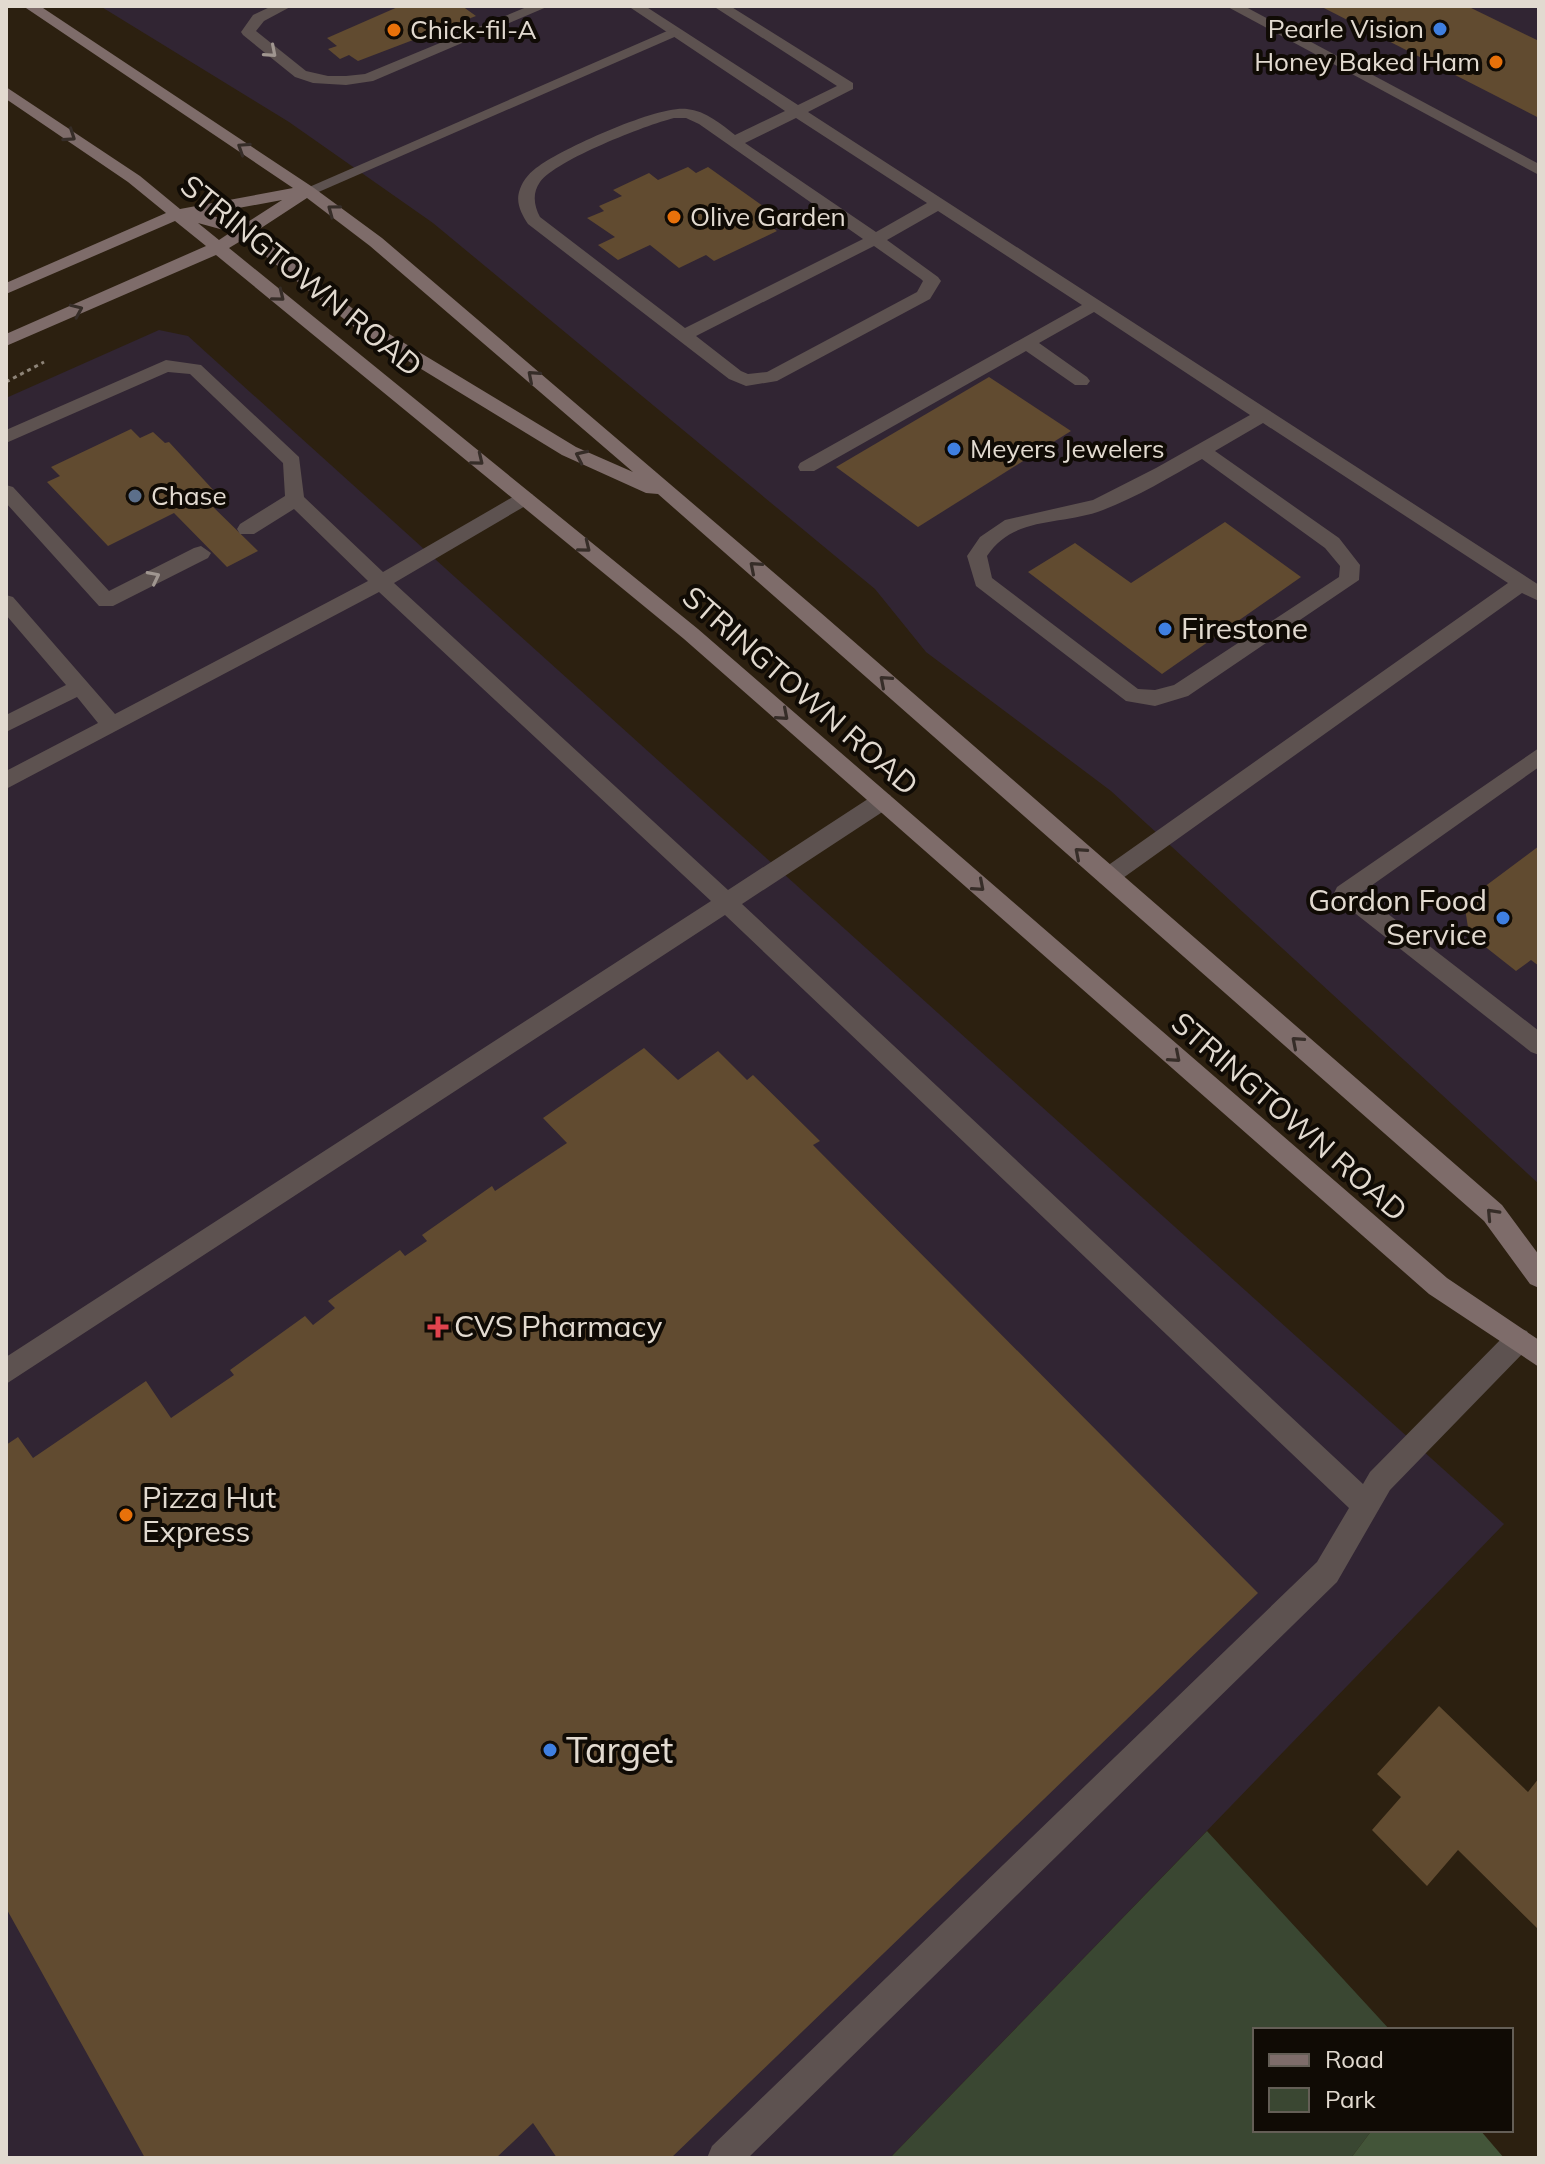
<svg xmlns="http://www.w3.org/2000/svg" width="1545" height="2164" font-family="Mulish,sans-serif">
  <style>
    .commercial { fill: #312533 }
    .green { fill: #3a4732 }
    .forest { fill: #435539 }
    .building { fill: #614b30 }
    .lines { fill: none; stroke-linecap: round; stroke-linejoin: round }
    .path { stroke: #8e8478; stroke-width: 3; stroke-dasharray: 4 4; stroke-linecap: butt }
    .lane { fill: #5d5250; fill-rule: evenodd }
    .street { fill: #5d5250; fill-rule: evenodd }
    .secondary { fill: #7e6c6a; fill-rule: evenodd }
    .oneway { stroke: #a09690 }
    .oneway2 { stroke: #362d28 }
    .shop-dot { fill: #3f7fe0; stroke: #100b05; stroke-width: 3 }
    .food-dot { fill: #e8710a; stroke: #100b05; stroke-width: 3 }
    .service-dot { fill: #5c6f8a; stroke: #100b05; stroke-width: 3 }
    .health-dot { fill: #e0444e; stroke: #100b05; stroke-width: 3 }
    .labels { text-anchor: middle; stroke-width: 8; stroke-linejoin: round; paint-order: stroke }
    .far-poi-label { font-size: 26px; fill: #e2dad0; stroke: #100b05; text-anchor: start }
    .street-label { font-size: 30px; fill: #e2dad0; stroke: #100b05 }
    .poi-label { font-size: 30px; fill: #e2dad0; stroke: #100b05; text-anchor: start }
    .near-poi-label { font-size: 36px; fill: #e2dad0; stroke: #100b05; text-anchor: start }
  </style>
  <rect width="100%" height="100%" fill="#2c2010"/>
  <g class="commercial">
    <path d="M100,6H1539V1184L1111,791L926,652L875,589L433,223L289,122Z"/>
    <path d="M159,330L188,336L1504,1524L890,2158H6V398Z"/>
  </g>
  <path class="green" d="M1207,1831L1390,2030H1255V2130H1372L1351,2158H890Z"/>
  <path class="forest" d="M1372,2130H1480L1504,2158H1351Z"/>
  <g class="building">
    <path d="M400,6H462L476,16L358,61L349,55L340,59L328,49L337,46L327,38Z"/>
    <path d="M1320,6H1467L1539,41V118Z"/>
    <path d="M688,167L696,173L708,167L767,209L755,215L777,231L714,261L706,255L679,268L650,245L618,260L598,245L615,237L587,218L604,211L599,206L622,196L613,190L649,173L658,180Z"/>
    <path d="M989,377L1071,431L918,527L836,467Z"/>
    <path d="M131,429L140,438L153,432L165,443L169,442L216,493L204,498L258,551L227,567L174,513L108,546L47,482L60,476L51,467Z"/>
    <path d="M1225,522L1301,577L1162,674L1028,572L1075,543L1131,583Z"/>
    <path d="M1539,846V966L1531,960L1516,971L1469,934L1464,902Z"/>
    <path d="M644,1048L678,1080L718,1051L747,1080L753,1075L820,1141L813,1145L1258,1593L671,2158H557L533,2123L496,2158H145L6,1908V1445L18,1437L33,1458L146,1381L171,1418L234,1375L230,1370L305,1316L313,1325L335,1308L328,1301L400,1250L405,1256L427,1241L422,1235L492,1186L495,1191L567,1143L543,1118Z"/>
    <path d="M1439,1706L1528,1792L1539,1778V1930L1458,1850L1427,1886L1372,1830L1401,1797L1377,1774Z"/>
  </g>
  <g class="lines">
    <path class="path" d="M6,382L44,362"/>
    <g class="lane">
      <path d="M272,6H292L264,21L256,31L306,71L328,76H346L365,74L529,6H549L373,81L346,85L313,83L295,77L243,35L241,32L253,15Z"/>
      <path d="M628,6H645L798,105L837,86L713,6H730L853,83V89L808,112L1539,585V601L1522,593L1116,883L1108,886L1100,883L1097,877L1100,871L1508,583L1263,423L1215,451L1339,538L1360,565L1359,580L1188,696L1155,706L1126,701L976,586L967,556L980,537L1005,520L1093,500L1156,468L1250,415L1094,312L1039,343L1087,377L1090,381L1087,385H1075L1026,351L814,471H800L798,467L800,463L1082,305L938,211L887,240L938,277L941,281L930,299L777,381L746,386L729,379L528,224C521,213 515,202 520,189C523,180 531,171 539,166C564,148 658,105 687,109C706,111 721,124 735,135L785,111ZM674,118H686L699,124L863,239L685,328L540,217C534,206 532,193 540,182C556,160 646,125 674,118ZM796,118L927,203L876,232L745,143ZM874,246L921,279L923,281L917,292L767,372L748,374L741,371L696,336ZM1202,459L1325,548L1340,566L1339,577L1174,685L1155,690L1138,689L992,578L987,556C1014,515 1062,526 1103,510C1137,497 1170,477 1202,459Z"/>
      <path d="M1226,6H1244L1539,164V175Z"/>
      <path d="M166,360L201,365L299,457L304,497L383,572L518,494H532L534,498L532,502L394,583L728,890L874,795L882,793L890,795L893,801L890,807L742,904L1363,1484L1370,1472L1509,1331L1518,1328L1527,1331L1531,1340L1527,1349L1390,1490L1337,1582L748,2158H707L712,2146L1317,1562L1349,1508L725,915L6,1384V1357L711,901L379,592L6,789V771L98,723L77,697L6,732V715L66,685L6,615V595L13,597L115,714L368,581L294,509L254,534H240L237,529L240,524L285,496L283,463L190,374L168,372L6,443V430Z"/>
      <path d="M6,485L13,487L109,591L194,548L201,546L211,553L208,558L113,606H99L6,503Z"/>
      <path d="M1539,748V767L1361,893L1539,1031V1055L1531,1052L1337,899L1334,893L1337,887Z"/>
    </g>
    <path class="street" d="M674,28L681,32L679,35L314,194H302L300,191Z"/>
    <path class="secondary" d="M23,6H40L314,188L382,238L821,613L1502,1205L1539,1255V1288L1530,1284L1484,1221L658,494L646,493L562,455L359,331L244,239L229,248L698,629L1447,1278L1539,1340V1367L1429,1294L684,639L216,255L6,346V334L206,246L175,221L6,294V283L166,213L128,182L6,99V87L140,176L180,209L293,188ZM307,198L370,246L633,472L576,447L371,323L255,232ZM282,200L243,225L206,214ZM198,223L231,232L219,240Z"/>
  </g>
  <defs><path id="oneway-chevron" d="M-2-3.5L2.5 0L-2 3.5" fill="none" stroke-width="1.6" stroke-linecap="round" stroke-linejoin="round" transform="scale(2)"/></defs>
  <g class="oneway">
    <use href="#oneway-chevron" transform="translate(271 52) rotate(41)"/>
    <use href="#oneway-chevron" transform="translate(154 577) rotate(-27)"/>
  </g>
  <g class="oneway2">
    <use href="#oneway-chevron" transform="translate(70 136) rotate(34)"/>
    <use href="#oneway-chevron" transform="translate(243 148) rotate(-147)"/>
    <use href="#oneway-chevron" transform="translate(333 210) rotate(-143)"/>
    <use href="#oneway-chevron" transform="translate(279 296) rotate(39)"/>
    <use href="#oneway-chevron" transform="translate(77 310) rotate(-24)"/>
    <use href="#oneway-chevron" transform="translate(533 376) rotate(-139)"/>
    <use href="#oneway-chevron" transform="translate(581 456) rotate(-155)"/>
    <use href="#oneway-chevron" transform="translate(478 460) rotate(39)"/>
    <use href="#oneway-chevron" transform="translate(585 547) rotate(39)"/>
    <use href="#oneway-chevron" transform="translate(755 567) rotate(-139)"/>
    <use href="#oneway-chevron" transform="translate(885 681) rotate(-139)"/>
    <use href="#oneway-chevron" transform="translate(783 715) rotate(41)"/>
    <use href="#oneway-chevron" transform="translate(1080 853) rotate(-139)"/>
    <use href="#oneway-chevron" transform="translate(979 886) rotate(41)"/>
    <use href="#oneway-chevron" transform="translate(1297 1042) rotate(-139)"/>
    <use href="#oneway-chevron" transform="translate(1175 1057) rotate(41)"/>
    <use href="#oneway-chevron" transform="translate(1492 1214) rotate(-133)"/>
  </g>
  <g class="shop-dot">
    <circle cx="1440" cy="29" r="8"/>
    <circle cx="954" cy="449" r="8"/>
    <circle cx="1165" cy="629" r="8"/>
    <circle cx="1503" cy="918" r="8"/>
    <circle cx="550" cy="1750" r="8"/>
  </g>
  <g class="food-dot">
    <circle cx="394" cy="30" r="8"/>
    <circle cx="1496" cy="62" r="8"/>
    <circle cx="674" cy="217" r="8"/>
    <circle cx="126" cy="1515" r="8"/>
  </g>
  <circle class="service-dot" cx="135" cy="496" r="8"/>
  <path class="health-dot" d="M434 1315h8v8h8v8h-8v8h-8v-8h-8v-8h8z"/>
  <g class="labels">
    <g class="far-poi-label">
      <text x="1424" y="38" text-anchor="end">Pearle Vision</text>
      <text x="410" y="39">Chick-fil-A</text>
      <text x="1480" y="71" text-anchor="end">Honey Baked Ham</text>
      <text x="690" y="226">Olive Garden</text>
      <text x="970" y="458">Meyers Jewelers</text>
      <text x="151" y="505">Chase</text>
    </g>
    <g class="street-label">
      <text transform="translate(301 276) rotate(39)" y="10">STRINGTOWN ROAD</text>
      <text transform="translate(800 691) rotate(41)" y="10">STRINGTOWN ROAD</text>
      <text transform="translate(1289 1117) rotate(41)" y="10">STRINGTOWN ROAD</text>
    </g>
    <g class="poi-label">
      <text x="1181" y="639">Firestone</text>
      <text x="1487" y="911" text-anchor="end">Gordon Food<tspan x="1487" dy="34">Service</tspan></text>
      <text x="454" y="1337">CVS Pharmacy</text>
      <text x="142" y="1508">Pizza Hut<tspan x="142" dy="34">Express</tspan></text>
    </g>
    <g class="near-poi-label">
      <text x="566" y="1763">Target</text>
    </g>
  </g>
  <rect width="1545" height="2164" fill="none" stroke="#e2dad0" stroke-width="16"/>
  <rect x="1253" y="2028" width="260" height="104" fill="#100b05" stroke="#645e56" stroke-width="2"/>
  <rect x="1269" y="2054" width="40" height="12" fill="#7e6c6a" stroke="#645e56" stroke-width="2"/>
  <text x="1325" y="2068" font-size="24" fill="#e2dad0">Road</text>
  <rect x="1269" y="2088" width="40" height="24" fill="#3a4732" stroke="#645e56" stroke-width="2"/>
  <text x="1325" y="2108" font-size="24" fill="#e2dad0">Park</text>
</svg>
